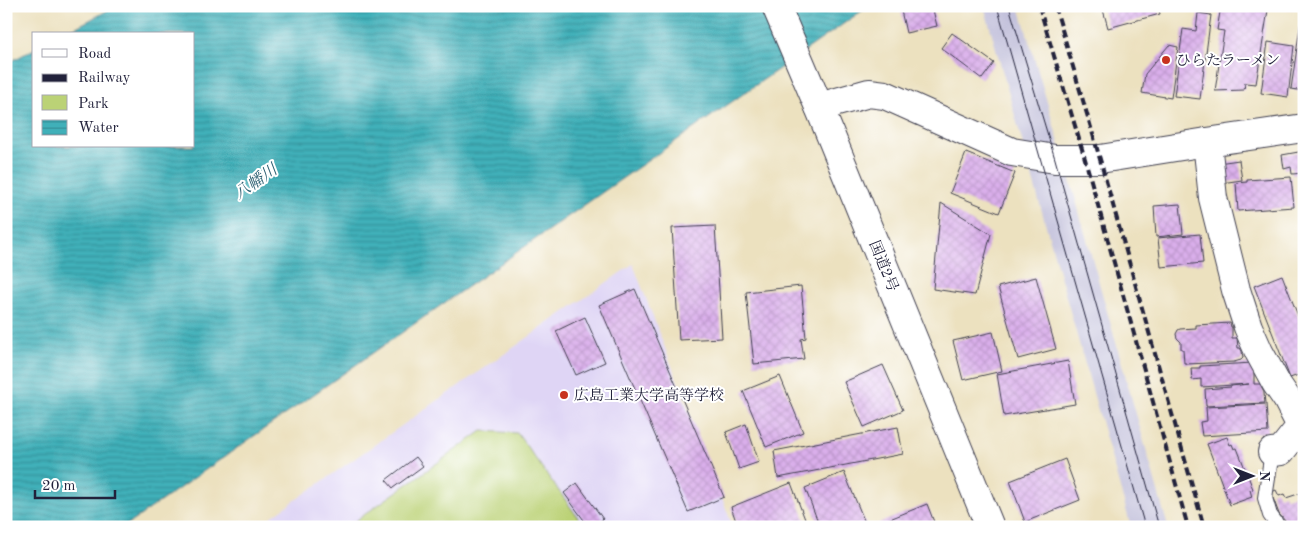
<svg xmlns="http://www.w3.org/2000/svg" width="1310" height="533" font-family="'Old Standard TT','Noto Serif JP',serif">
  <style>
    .built { fill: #dfd5f5 }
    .railway { fill: #c3c1db }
    .green { fill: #bbd276; stroke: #6e7a58 }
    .water { fill: url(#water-rules); stroke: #31697a }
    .building { fill: url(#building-cross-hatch) }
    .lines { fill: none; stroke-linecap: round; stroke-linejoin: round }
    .service-casing { stroke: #403f4f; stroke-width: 16 }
    .minor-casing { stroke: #403f4f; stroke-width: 30 }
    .tertiary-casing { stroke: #403f4f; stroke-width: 30 }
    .trunk-casing { stroke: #403f4f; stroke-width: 30 }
    .service { stroke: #fff; stroke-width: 14 }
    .minor { stroke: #fff; stroke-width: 28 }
    .tertiary { stroke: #fff; stroke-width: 28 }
    .trunk { stroke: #fff; stroke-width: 28 }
    .tram { stroke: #22223b; stroke-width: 1 }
    .rail { stroke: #22223b; stroke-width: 4; stroke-dasharray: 8 4; stroke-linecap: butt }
    .poi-dot { fill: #c8321e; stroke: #fff; stroke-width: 2 }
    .labels { text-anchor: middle; stroke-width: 4; stroke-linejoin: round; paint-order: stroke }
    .poi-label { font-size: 15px; fill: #22223b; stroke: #fff; text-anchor: start }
    .street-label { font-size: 15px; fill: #22223b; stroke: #fff }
    .water-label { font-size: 16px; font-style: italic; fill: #306274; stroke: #fff }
  </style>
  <defs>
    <pattern id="water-rules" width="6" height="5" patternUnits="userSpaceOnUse" patternTransform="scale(1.25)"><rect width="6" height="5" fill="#40b0b9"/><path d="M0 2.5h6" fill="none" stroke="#358f98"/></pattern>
    <pattern id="building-cross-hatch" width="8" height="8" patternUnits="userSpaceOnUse" patternTransform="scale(1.25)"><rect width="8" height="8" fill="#daafeb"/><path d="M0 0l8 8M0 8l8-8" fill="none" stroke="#bb96ca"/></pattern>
  </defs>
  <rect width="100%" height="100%" fill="#fff"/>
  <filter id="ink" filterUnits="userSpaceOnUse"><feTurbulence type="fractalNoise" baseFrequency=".02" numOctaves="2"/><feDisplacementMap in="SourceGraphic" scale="10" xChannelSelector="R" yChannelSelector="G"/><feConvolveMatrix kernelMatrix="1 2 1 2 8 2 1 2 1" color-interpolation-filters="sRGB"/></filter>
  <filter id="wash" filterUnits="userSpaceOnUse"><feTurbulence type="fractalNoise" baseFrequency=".0096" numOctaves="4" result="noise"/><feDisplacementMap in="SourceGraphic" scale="20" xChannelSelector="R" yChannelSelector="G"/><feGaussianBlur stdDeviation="1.12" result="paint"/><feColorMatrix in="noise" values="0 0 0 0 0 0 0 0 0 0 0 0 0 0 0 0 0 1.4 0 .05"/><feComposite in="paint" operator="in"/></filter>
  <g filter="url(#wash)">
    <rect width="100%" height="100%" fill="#ece1bf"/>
    <path class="built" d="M633,264L733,527H257Z"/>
    <path class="railway" d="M984,6H1019L1076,201L1168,527H1131Z"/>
    <path class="green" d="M482,431L517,433L585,527H347Z"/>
    <path class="water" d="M116,6H869L124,527H6V64L34,49V146H194V34H63Z"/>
    <g id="blocks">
      <g class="building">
        <path d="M900,6H932L937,26L906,33Z"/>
        <path d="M1102,6H1158L1160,14L1108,28Z"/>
        <path d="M1221,6H1241L1268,10L1256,84L1245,83L1244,90L1215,91L1224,31L1217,30Z"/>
        <path d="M1280,6H1295L1294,9L1280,8Z"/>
        <path d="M1198,13L1211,15L1200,99L1174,96L1183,29L1196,31Z"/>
        <path d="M1301,20H1304V91L1291,89Z"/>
        <path d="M952,33L994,63L982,79L941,48Z"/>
        <path d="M1268,42L1294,46L1288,97L1261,93Z"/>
        <path d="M1169,45L1178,47L1171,98L1142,93L1145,74Z"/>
        <path d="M1304,151V173L1292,174L1291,167L1284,169L1282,155Z"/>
        <path d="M966,153L1015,173L999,213L950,193Z"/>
        <path d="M1239,160L1242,180L1221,183L1218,163Z"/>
        <path d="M1291,177L1294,207L1238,211L1236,183L1247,182V180Z"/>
        <path d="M941,203L991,234L975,295L933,289Z"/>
        <path d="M1180,204L1183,234L1156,237L1154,206Z"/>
        <path d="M715,226L722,338L679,340L672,228Z"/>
        <path d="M1200,234L1203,263L1161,267L1158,238Z"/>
        <path d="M1282,275L1304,331V373L1290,378L1254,286Z"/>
        <path d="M1036,277L1056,349L1018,359L998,287Z"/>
        <path d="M801,286L806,338L801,339L804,359L754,364L746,292Z"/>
        <path d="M635,289L724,497L688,512L599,305Z"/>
        <path d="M585,317L605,362L576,375L556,331Z"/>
        <path d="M1230,323L1231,327H1232V338H1237L1238,348H1240L1242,351L1243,358L1241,360L1234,362L1186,364V363H1184L1183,349H1181V342L1177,338L1176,334L1178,330L1180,329L1196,328V325Z"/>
        <path d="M993,332L1002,371L963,380L953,341Z"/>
        <path d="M1068,361L1075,404L1004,416L997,374Z"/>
        <path d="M1253,363L1256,372L1254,373V384H1263L1265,403L1206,406L1205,389L1231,387V386L1249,384L1201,387V379L1192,380L1191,368H1200V366Z"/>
        <path d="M883,365L903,410L864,427L844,382Z"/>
        <path d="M780,376L803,432L766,447L743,391Z"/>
        <path d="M1266,404L1268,432L1202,436L1200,422L1207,421L1206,407Z"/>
        <path d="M746,424L759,462L739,469L726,432Z"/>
        <path d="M898,427L903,454L778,478L774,451Z"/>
        <path d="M1227,437L1230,445L1232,444L1234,449L1237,448L1253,489L1250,490L1252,497L1230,505L1207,444Z"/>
        <path d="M416,457L423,466L393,488L386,480Z"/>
        <path d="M1065,459L1080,500L1025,522L1010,481Z"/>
        <path d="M844,472L866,525L862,527H820L805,488Z"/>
        <path d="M577,483L603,519L593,527H589L564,493Z"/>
        <path d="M791,483L808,527H738L731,507Z"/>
        <path d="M1276,490L1279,496L1284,494L1286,498L1304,492V527H1284L1286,522L1279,514L1273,498L1272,492Z"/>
        <path d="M927,504L936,527H870Z"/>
      </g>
    </g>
  </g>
  <g filter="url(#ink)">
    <use href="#blocks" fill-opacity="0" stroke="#403f4f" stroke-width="1"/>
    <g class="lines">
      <defs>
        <path id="service" d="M1272,452L1265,498L1270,515L1276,523"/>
        <path id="minor" d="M1207,142L1213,198L1236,290L1248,327L1259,352L1276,383L1287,399L1301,426L1281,451L1272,452"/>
        <path id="tertiary" d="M819,107L869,93L885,95L1012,152L1055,159H1100L1207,142L1304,128"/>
        <path id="trunk" d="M776,6L819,107L990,527"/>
      </defs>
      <use href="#service" class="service-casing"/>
      <use href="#minor" class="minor-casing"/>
      <use href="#tertiary" class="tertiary-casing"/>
      <use href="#trunk" class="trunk-casing"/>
      <use href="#service" class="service"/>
      <use href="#minor" class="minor"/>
      <use href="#tertiary" class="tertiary"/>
      <use href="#trunk" class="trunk"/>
      <g class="tram">
        <path d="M997,6L1145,527"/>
        <path d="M1009,6L1055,159L1159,527"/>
      </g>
      <g class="rail">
        <path d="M1039,6L1085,159L1188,527"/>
        <path d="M1055,6L1092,131L1204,527"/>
      </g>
    </g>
  </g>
  <g class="poi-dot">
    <circle cx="1166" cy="60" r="5"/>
    <circle cx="564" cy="395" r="5"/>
  </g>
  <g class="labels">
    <g class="poi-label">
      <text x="1176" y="65">ひらたラーメン</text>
      <text x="574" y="400">広島工業大学高等学校</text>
    </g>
    <g class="street-label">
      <text transform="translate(884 266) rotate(68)" y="5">国道2号</text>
    </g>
    <g class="water-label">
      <text transform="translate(255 181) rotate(-35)" y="6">八幡川</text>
    </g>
  </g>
  <rect width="1310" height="533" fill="none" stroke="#fff" stroke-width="25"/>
  <rect x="32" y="32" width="162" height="115" fill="#ffffff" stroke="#a7a7b1"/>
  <rect x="42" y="49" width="25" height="8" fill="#ffffff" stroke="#a7a7b1"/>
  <text x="78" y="58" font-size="15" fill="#22223b">Road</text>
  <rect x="42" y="74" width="25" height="8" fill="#22223b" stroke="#a7a7b1"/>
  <text x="78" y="82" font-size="15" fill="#22223b">Railway</text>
  <rect x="42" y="95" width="25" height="15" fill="#bbd276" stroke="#a7a7b1"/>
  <text x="78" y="108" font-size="15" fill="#22223b">Park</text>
  <rect x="42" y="120" width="25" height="15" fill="url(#water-rules)" stroke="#a7a7b1"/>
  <text x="78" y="132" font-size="15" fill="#22223b">Water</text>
  <g transform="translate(1252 476) rotate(90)" stroke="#ffffff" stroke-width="4" paint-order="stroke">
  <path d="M0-4L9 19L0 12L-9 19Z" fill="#22223b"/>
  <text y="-8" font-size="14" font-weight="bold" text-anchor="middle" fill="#22223b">N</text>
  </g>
  <path d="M35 490v8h80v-8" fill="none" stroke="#22223b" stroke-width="2.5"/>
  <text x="42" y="490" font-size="15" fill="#22223b" stroke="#ffffff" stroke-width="4" paint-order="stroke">20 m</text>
</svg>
